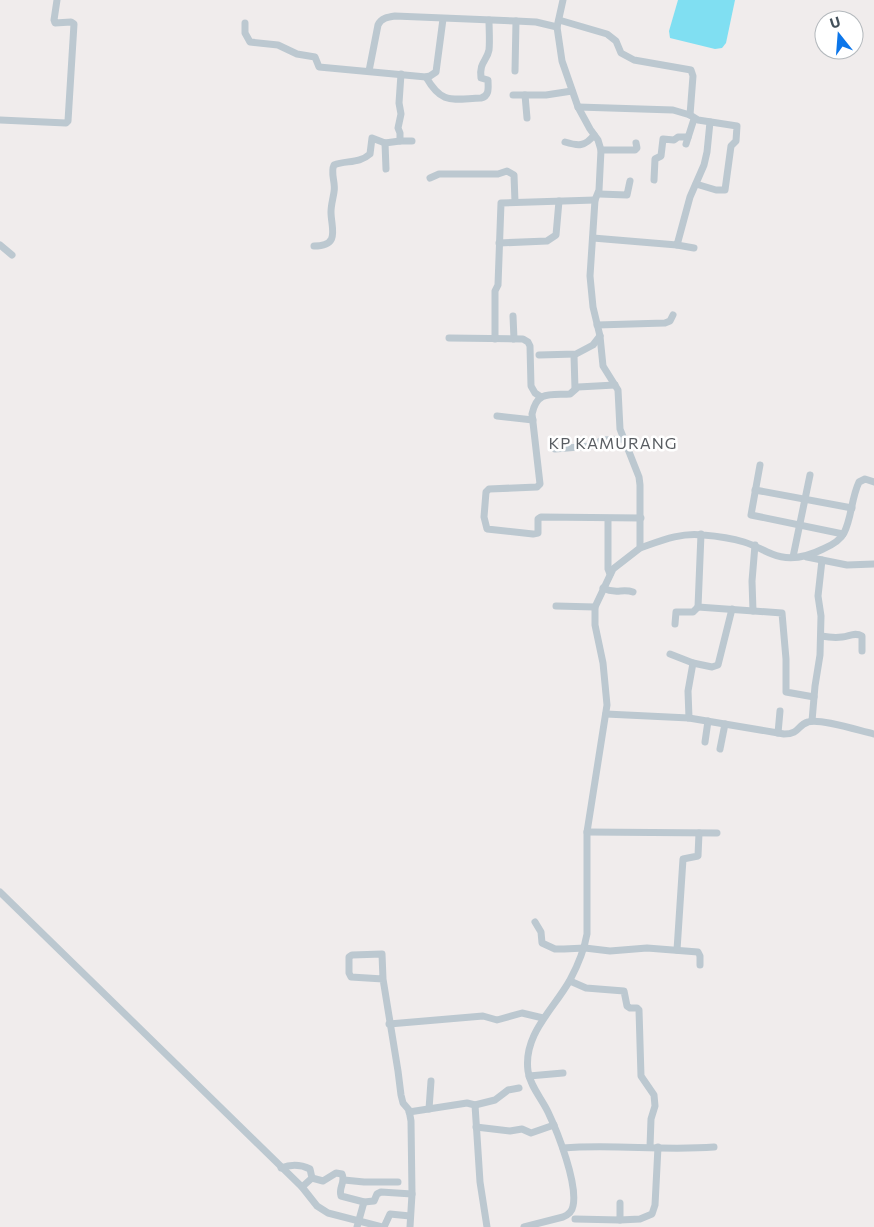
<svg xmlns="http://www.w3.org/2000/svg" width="874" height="1227" font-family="Commissioner,sans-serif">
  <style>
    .water { fill: #80dff2 }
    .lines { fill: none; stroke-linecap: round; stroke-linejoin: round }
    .minor { stroke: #bcc8d0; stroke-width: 7 }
    .labels { text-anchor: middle; stroke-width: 5; stroke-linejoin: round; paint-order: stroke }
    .neighbourhood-label { font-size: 16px; letter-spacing: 1px; fill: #595d62; stroke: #fff }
  </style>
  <rect width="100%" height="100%" fill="#f0ecec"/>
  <path class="water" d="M678,0H735L726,43L722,48L715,49L670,38L669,31Z"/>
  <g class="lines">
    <g class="minor">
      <path d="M559,20L607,34L616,41L621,53L634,60L691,70L693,76L690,115"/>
      <path d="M245,23V33L250,42L278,45L297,54L315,57L319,67L426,77L430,76L436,72L443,19"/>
      <path d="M369,71L378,25C381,18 388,17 395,16L516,21L536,22L557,27"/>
      <path d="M515,71L516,21"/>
      <path d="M401,74L399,103L401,114L398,128L400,133V141H412"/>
      <path d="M426,77C442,105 452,99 481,98C490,96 488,87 488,80L481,78C479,62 487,61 489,50C490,40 489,30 489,20"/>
      <path d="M513,95H546L572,91"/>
      <path d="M525,95L527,118"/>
      <path d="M578,107L673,110L690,115L698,120L737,126L736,141L731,146L725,190H716L696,184"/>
      <path d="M0,120L66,123L68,121L74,24L71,22L55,23L54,20L57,0"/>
      <path d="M565,142C578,146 585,147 594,135"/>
      <path d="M385,143L386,169"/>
      <path d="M686,144L694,119"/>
      <path d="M601,150H635L637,148L636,143"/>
      <path d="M430,178L439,174H498L507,171L514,175L515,202"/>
      <path d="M654,180L655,159L661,156L663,139L674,140L678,137H688"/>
      <path d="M599,194L627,195L630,181"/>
      <path d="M593,238L677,245L690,197L704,165L707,152L710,122"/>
      <path d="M499,243L547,241L556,235L559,201"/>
      <path d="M0,245L12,255"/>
      <path d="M677,245L694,248"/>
      <path d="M314,246C341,246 331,228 331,212C331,205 333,199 334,192C336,183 330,173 334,165C346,160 359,164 370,154L372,138L385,143L400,141"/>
      <path d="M513,316L514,339"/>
      <path d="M597,325L665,323L670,321L673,315"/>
      <path d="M449,338L523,339L528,342L530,346L531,386L535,393L541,397"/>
      <path d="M495,339V291L498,285L501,203L595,200"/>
      <path d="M539,355L576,354L593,345L600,336"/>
      <path d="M574,355L575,389"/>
      <path d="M615,385L578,387L570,394C551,395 537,390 532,414L540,484L537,487L489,489L486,492L484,517L487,529L533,534L538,533V519L541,517L641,518"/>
      <path d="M497,416L533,420"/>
      <path d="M555,449L591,446L602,440L623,439"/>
      <path d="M760,465L751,515L843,534"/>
      <path d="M755,490L852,508"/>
      <path d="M608,519V569L610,574"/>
      <path d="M701,534L698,607L782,613L786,659V692L814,697"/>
      <path d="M640,548C660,541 681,532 703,535C716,536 731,538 744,542C754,545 762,550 772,554C789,561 807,557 823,549C830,546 840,541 844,533C852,517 851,499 859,482L865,479L874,482"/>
      <path d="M793,557L810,475"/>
      <path d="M807,557L847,565L874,564"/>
      <path d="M603,588C616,595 622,588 633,592"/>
      <path d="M556,606L595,607"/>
      <path d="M753,611L752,581L755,545"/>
      <path d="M675,624L676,612H693L698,607"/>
      <path d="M821,636C827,637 835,638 842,637C850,636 855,632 862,636V651"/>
      <path d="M670,654L693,663"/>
      <path d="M606,714L689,718L784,734C800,734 797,725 808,722C820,718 860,731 874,734"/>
      <path d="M689,718L688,691L693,663L712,667L718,665L732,609"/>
      <path d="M812,721L815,686L820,655L821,616L818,596L822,560"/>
      <path d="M778,733L780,711"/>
      <path d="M705,742L708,721"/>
      <path d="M720,749L725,724"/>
      <path d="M587,832L717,833"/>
      <path d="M0,892L302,1187L317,1206L328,1213L382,1227"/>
      <path d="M535,922L541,932L542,943L555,949H564L585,948L610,951L647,948L698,952L700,956V965"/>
      <path d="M677,950L683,859L698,856L699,833"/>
      <path d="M383,979L382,954L352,955L349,957V973L351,977L383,979L398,1071L401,1095L403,1103L409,1110L411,1121L412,1194L410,1227"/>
      <path d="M570,981L586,988L624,991L627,1006L630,1008H637L639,1010L641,1076L654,1095L655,1106L651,1119L650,1147"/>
      <path d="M389,1024L483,1016L497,1020L522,1013L543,1018"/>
      <path d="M529,1076L563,1073"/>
      <path d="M475,1105L495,1100L508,1090L519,1088"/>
      <path d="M429,1109L431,1081"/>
      <path d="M409,1112L467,1103L475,1105L480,1182L487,1227"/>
      <path d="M476,1127L510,1131L522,1129L531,1133L554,1125"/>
      <path d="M563,1148C613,1144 664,1151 714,1147"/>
      <path d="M281,1168C291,1164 300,1164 310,1169L312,1178L302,1187"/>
      <path d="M312,1178L323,1181L336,1173L342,1174C346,1182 338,1188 341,1196L364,1202L374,1201L377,1194L381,1192L412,1194"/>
      <path d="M344,1180L364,1182H398"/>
      <path d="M575,1219L620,1220V1203"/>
      <path d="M620,1220L640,1219L652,1214L655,1205L658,1147"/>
      <path d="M357,1227L364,1202"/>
      <path d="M384,1227L390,1214L410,1216"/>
      <path d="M524,1227L563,1217C568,1215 572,1212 573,1206C578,1184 558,1133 548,1112C542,1099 530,1086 528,1071C523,1034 554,1009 570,980C578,965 584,951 587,934V832L607,705L603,663L595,625V607L613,569L640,548V485L639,477L620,429L618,390L603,366L600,336L593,307L590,276L595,200L599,190L601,150L598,140L590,129L578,107L562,61L557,27L563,0"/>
    </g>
  </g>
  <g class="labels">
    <g class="neighbourhood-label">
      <text x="613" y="449">KP KAMURANG</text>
    </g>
  </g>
  <g transform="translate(839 35) rotate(343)"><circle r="24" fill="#ffffff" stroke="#b4b9bd"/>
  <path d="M0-4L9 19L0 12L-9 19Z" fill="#0c76ea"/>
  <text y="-8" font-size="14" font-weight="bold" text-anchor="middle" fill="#44515b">U</text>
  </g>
</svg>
